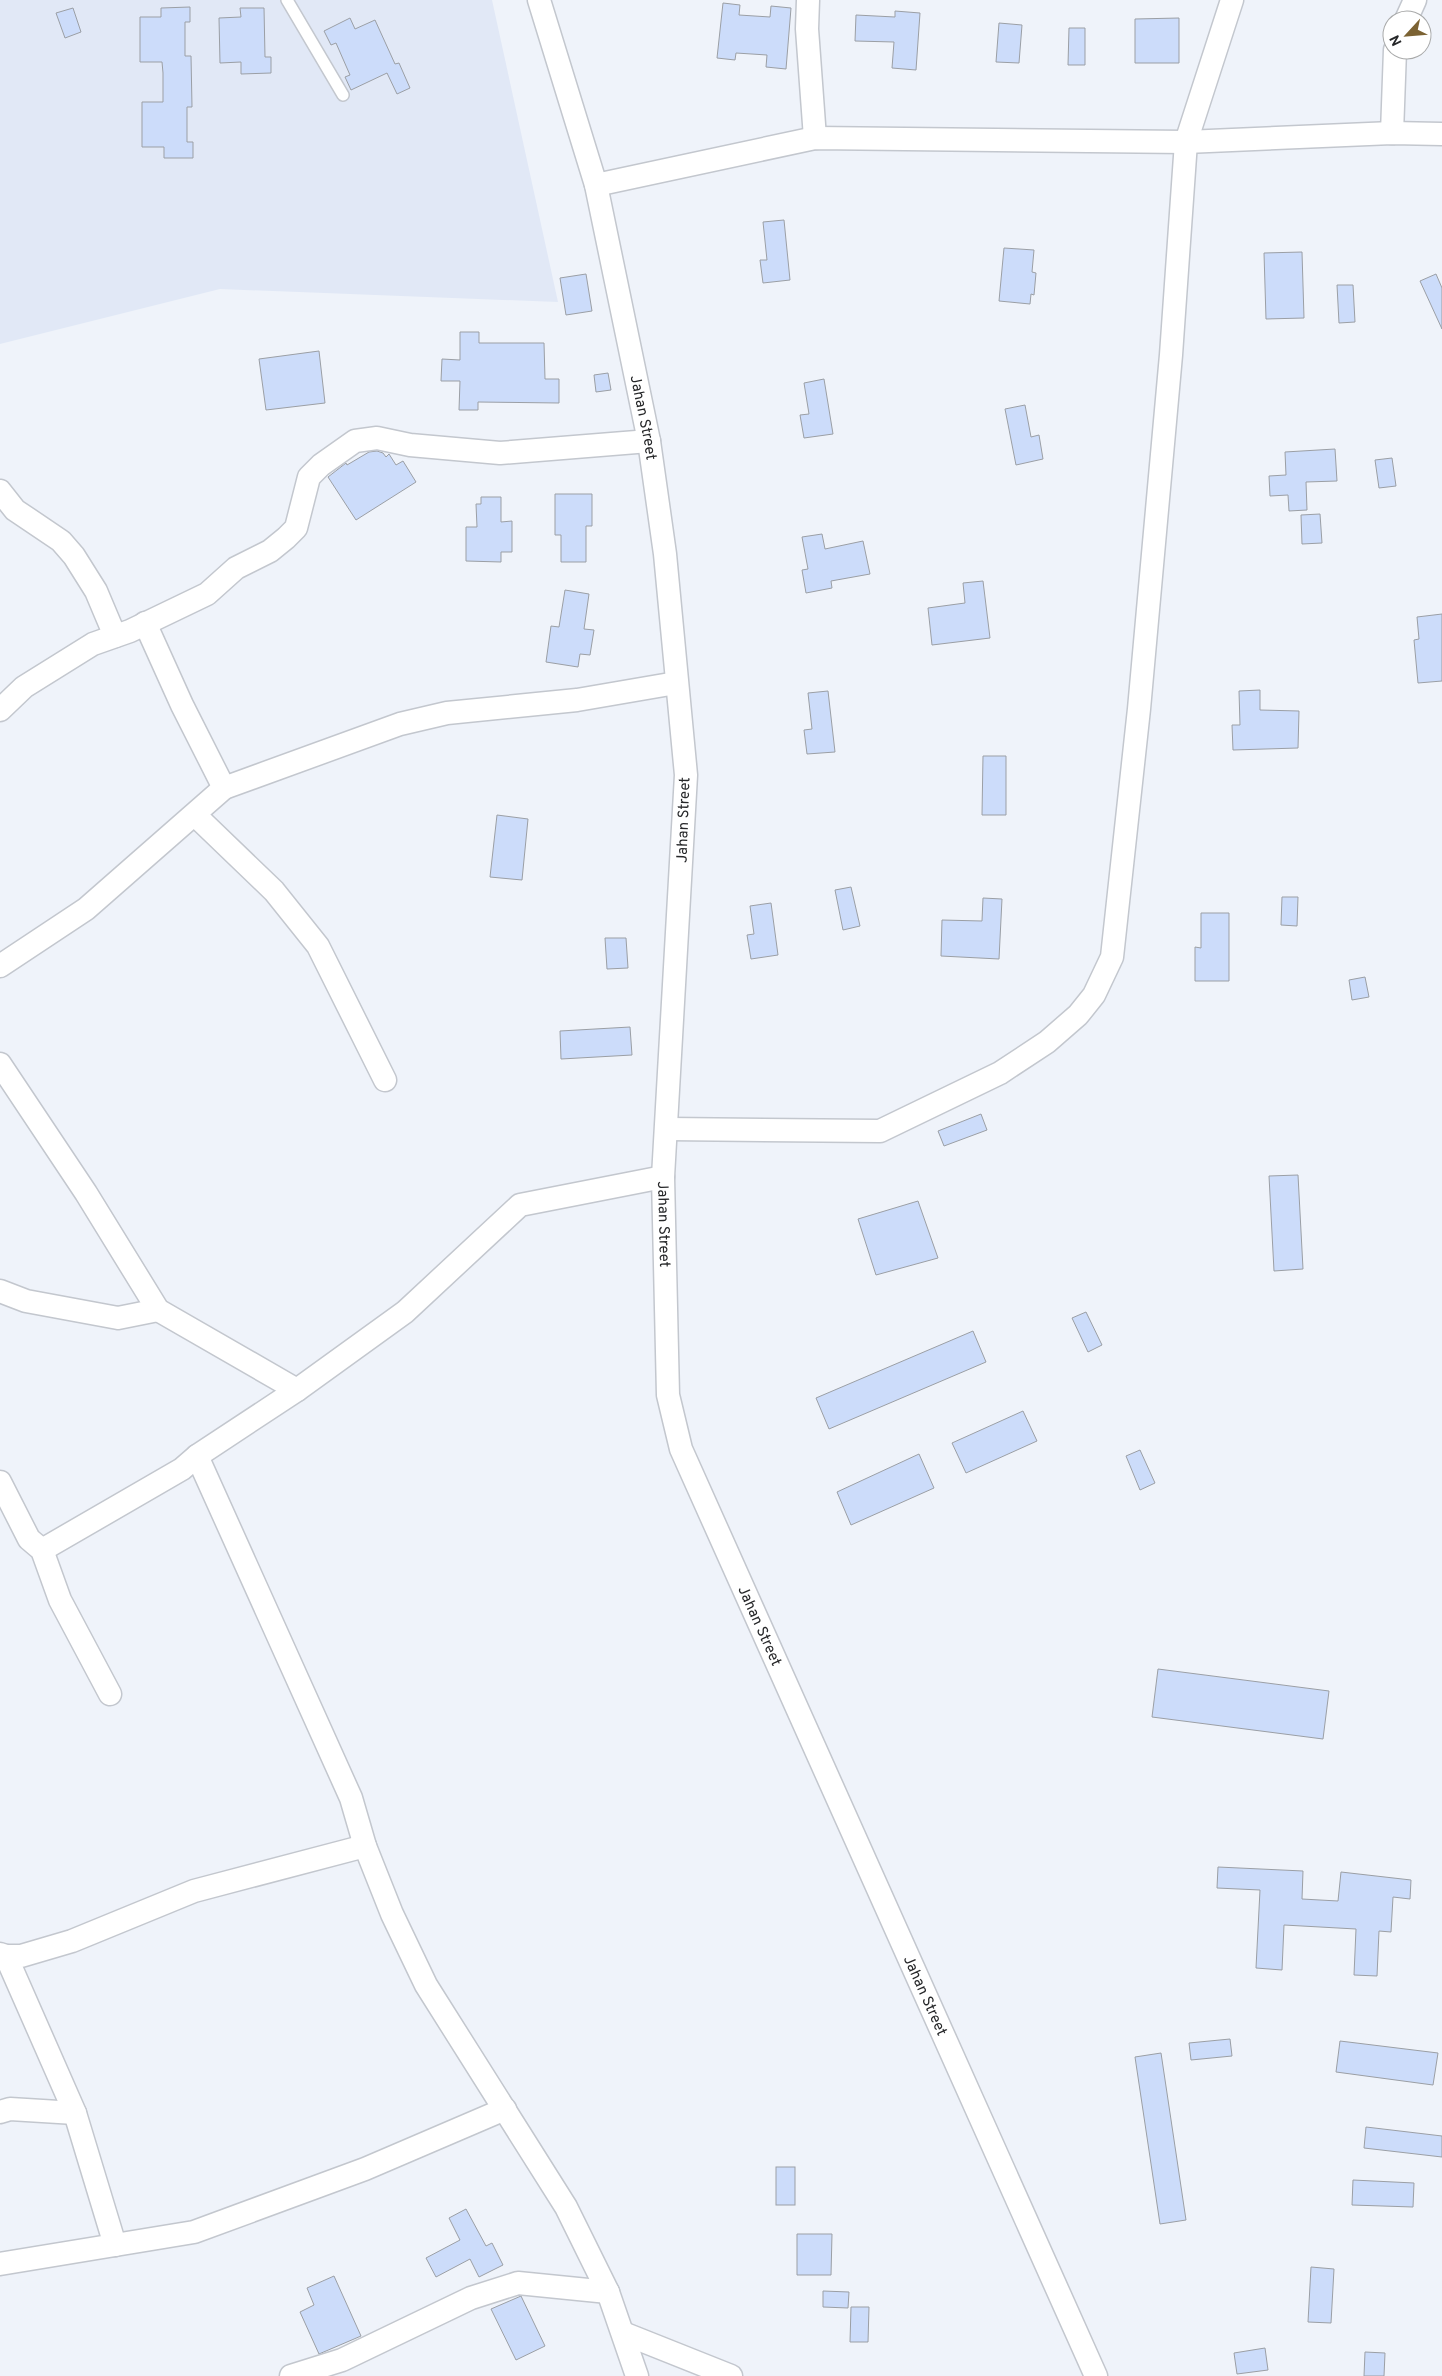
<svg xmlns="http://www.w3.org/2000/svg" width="1442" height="2376" font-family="Overpass,sans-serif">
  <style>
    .built { fill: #e1e8f6 }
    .building { fill: #ccdcfa; stroke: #9b9fa5 }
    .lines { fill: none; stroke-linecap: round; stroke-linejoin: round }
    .service-casing { stroke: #c3c7ce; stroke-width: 14 }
    .minor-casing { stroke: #c3c7ce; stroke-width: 25 }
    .service { stroke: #fff; stroke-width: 11 }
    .minor { stroke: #fff; stroke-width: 22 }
    .labels { text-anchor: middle; stroke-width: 4.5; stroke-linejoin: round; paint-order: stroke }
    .street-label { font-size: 15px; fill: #262729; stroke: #fff }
  </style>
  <rect width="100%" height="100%" fill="#eff3fa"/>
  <path class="built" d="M0,0H492L558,302L220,289L0,344Z"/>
  <g class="building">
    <path d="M723,3L740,5L739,15L770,17L771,6L791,8L786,69L766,67L767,55L736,53L735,60L717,58Z"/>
    <path d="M190,7V22H185V56H191L192,107H187V142H193V158H164V147H142V102H163V73L162,62H140V17H161V8Z"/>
    <path d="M73,8L81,32L65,38L56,13Z"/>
    <path d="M240,8H264L265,57H271V73L241,74V62L220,63L219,18L241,17Z"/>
    <path d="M895,11L920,13L916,70L892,68L894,42L855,41L856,15L895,17Z"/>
    <path d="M350,18L355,29L375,20L395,64L399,63L410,88L397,94L387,73L351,90L345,77L350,75L336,43L331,45L324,31Z"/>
    <path d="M1179,18V63H1135V19Z"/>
    <path d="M999,23L1022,25L1019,63L996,62Z"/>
    <path d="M1069,28H1085V65H1068Z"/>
    <path d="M784,220L790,280L763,283L760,260H767L763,222Z"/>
    <path d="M1004,248L1034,250L1032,272L1036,273L1034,295L1031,294L1030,304L999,301Z"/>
    <path d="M1302,252L1304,318L1266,319L1264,253Z"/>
    <path d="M586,274L592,311L566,315L560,278Z"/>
    <path d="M1436,274L1442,288V329L1420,281Z"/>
    <path d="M1337,285H1353L1355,322L1339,323Z"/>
    <path d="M460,332H479V343H544L545,379H559V403L478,402V410H459L460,381H441L442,359L460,360Z"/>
    <path d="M319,351L325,403L266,410L259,359Z"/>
    <path d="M608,373L611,390L596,392L594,375Z"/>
    <path d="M824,379L833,434L804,438L800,415L809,414L804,383Z"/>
    <path d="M1025,405L1031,437L1039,435L1043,459L1016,465L1005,409Z"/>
    <path d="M1335,449L1337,481L1306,482L1307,510L1289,511L1288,495L1270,496L1269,476L1286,475L1285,452Z"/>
    <path d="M377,451L383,453L386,457L389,454L396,465L403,461L416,482L356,520L328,477L346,463L347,465L369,452Z"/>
    <path d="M1392,458L1396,486L1379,488L1375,460Z"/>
    <path d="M555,494H592V526H586V562H561V535H555Z"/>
    <path d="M481,497H501V522L512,521V552H501V562L466,561V527H477L476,504H481Z"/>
    <path d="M1320,514L1322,543L1302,544L1301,515Z"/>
    <path d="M822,534L825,549L863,541L870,574L831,581L832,588L806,593L802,570L808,569L802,537Z"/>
    <path d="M983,581L990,638L932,645L928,608L965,603L963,583Z"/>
    <path d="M565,590L589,594L584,629L594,630L590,655L580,654L578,667L546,662L551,626L559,627Z"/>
    <path d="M1442,614V681L1418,683L1414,640L1419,639L1417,617Z"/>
    <path d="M1260,690V710L1299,711L1298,748L1233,750L1232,725H1240L1239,691Z"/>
    <path d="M828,691L835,752L807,754L804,730L812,729L808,693Z"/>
    <path d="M983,756H1006V815H982Z"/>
    <path d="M497,815L528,819L522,880L490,877Z"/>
    <path d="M851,887L860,926L843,930L835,890Z"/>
    <path d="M1282,897H1298L1297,926L1281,925Z"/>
    <path d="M983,898L1002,899L999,959L941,956L942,920L982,921Z"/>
    <path d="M771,903L778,955L751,959L747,935L754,934L750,906Z"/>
    <path d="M1201,913H1229V981H1195V947L1201,948Z"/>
    <path d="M605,938H626L628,968L607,969Z"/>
    <path d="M1365,977L1369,997L1352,1000L1349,980Z"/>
    <path d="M630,1027L632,1055L561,1059L560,1031Z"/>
    <path d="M981,1114L987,1130L944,1146L938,1131Z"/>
    <path d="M1298,1175L1303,1269L1274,1271L1269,1176Z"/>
    <path d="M918,1201L938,1258L876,1275L858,1219Z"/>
    <path d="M1086,1312L1102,1345L1088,1352L1072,1318Z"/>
    <path d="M973,1331L986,1362L829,1429L816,1398Z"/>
    <path d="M1023,1411L1037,1441L966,1473L952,1443Z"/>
    <path d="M1140,1450L1155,1483L1140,1490L1126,1456Z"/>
    <path d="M919,1454L934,1488L851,1525L837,1492Z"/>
    <path d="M1158,1669L1329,1691L1323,1739L1152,1717Z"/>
    <path d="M1218,1867L1303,1871L1302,1899L1338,1901L1341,1872L1411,1880L1410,1899L1393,1897L1391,1932L1379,1931L1377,1976L1354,1975L1356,1929L1284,1925L1282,1970L1256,1968L1260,1890L1217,1888Z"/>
    <path d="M1230,2039L1232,2056L1191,2060L1189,2043Z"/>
    <path d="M1340,2041L1438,2053L1433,2085L1336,2072Z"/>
    <path d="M1161,2053L1186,2220L1160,2224L1135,2057Z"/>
    <path d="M1366,2127L1442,2136V2157L1364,2148Z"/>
    <rect x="776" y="2167" width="19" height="38"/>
    <path d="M1353,2180L1414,2183L1413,2207L1352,2205Z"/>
    <path d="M466,2209L486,2246L492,2243L503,2265L479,2277L470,2259L436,2277L426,2258L460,2240L449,2218Z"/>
    <path d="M797,2234H832L831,2275H797Z"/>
    <path d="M1311,2267L1334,2269L1331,2323L1308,2322Z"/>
    <path d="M334,2276L361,2336L319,2354L300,2312L314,2305L307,2288Z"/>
    <path d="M823,2291L849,2292L848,2308L823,2307Z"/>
    <path d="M521,2296L545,2346L516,2360L491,2309Z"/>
    <path d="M851,2307H869L868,2342H850Z"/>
    <path d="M1265,2348L1268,2370L1237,2374L1234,2353Z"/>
    <path d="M1365,2352L1385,2353L1384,2376H1364Z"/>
  </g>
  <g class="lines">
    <defs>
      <path id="service" d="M287,0L343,95"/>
      <g id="minor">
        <path id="s1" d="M539,0L596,185L649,441L665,554L686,775L663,1177L668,1395L681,1449L1096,2376"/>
        <path d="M808,0L807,29L815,138"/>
        <path d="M1406,20L1415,0"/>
        <path d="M1392,133L1395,50"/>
        <path d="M596,185L815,138L1186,142L1392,133L1442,134"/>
        <path d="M0,491L15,510L61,541L74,556L96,591L115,636"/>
        <path d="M145,623L182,705L224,788"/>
        <path d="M0,710L24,687L93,644L130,631L207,594L236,568L270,551L286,538L296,528L309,477L321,465L355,441L377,438L410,445L500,453L649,441"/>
        <path d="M195,815L274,891L318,946L385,1080"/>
        <path d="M0,966L86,909L224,788L400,724L447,713L577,700L676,683"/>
        <path d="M0,1064L86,1193L158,1310L297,1390"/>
        <path d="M668,1129L880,1131L1000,1073L1047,1042L1078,1015L1094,995L1112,957L1139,709L1171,355L1186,142L1232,0"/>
        <path d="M0,1291L26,1301L118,1318L158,1310"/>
        <path d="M197,1456L351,1798L365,1846L392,1914L426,1985L566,2207L608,2292L637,2376"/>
        <path d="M0,1482L29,1539L42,1550L60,1600L110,1694"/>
        <path d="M42,1550L182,1469L197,1456L297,1390L405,1312L520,1205L663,1177"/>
        <path d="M0,1954L6,1956H21L72,1941L194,1891L365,1846"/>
        <path d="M6,1956L75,2113L115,2245"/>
        <path d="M0,2112L10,2109L75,2113"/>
        <path d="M0,2264L194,2232L365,2169L505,2109"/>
        <path d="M623,2333L731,2376"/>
        <path d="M291,2376L342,2360L471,2298L518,2283L608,2292"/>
      </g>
    </defs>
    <use href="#service" class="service-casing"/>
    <use href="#minor" class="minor-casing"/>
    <use href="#service" class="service"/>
    <use href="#minor" class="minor"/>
  </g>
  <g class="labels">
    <g class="street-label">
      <text dy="5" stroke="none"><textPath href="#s1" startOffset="431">Jahan Street</textPath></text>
      <text transform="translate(683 820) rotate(-88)" y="5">Jahan Street</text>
      <text dy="5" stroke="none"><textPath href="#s1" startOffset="1241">Jahan Street</textPath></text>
      <text dy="5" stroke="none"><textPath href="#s1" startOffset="1661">Jahan Street</textPath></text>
      <text dy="5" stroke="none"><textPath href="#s1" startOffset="2066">Jahan Street</textPath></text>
    </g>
  </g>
  <g transform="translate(1407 35) rotate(244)"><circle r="24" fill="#ffffff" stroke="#a8a9a9"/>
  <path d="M0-4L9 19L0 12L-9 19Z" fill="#7b6233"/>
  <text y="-8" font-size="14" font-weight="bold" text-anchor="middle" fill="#262729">N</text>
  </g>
</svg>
